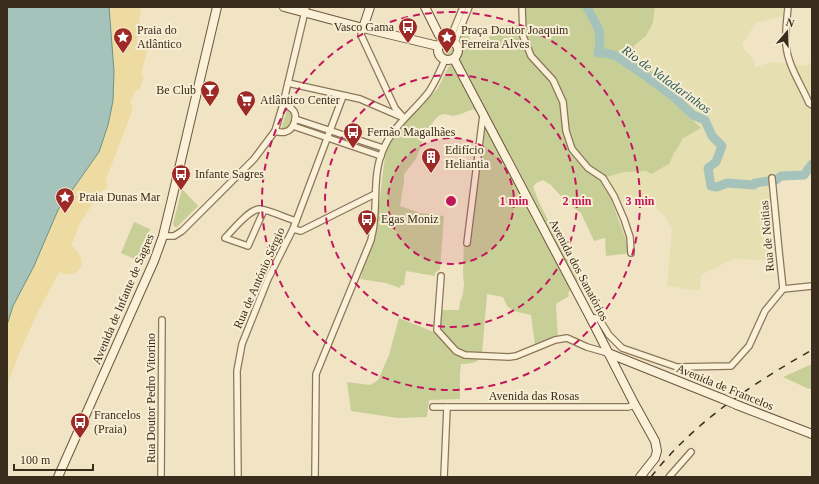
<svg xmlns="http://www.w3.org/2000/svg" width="819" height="484" font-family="Georgia,serif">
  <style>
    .farmland { fill: #e6dfb1 }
    .green { fill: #c7cf97 }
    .sand { fill: #eddba1 }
    .water { fill: #a6c3bb; stroke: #6c928a }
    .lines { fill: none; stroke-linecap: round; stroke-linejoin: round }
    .river { stroke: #a6c3bb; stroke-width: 9 }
    .street-casing { stroke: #8c765a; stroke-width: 8 }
    .secondary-casing { stroke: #6d573d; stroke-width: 10 }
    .street { stroke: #faf1d8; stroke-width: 5.5 }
    .secondary { stroke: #faf1d8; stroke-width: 8 }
    .rail { stroke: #3b2d1e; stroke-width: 1.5; stroke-dasharray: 7 7; stroke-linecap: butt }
    .secondary-bridge-casing { stroke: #6d573d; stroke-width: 10; stroke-linecap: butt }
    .secondary-bridge { stroke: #faf1d8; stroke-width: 8 }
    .ring { fill: none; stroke: #c2185b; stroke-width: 2; stroke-dasharray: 7 5 }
    .labels { text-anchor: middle; stroke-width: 4; stroke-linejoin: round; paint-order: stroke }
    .poi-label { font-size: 12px; fill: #3b2d1e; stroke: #f7eed4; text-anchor: start }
    .street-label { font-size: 12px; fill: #3b2d1e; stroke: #f7eed4 }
    .water-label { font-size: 13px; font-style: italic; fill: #2d5b5a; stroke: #f7eed4 }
    .centre { fill: #c2185b; stroke: #f7eed4; stroke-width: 2 }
    .ring-label { font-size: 12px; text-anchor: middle; font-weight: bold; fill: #c2185b; stroke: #f7eed4; stroke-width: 4; stroke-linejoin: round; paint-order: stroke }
  </style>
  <rect width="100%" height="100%" fill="#f0e4c4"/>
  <path class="farmland" d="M655,7H783V16L756,23L742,44L744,49L754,60L755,67L773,62L806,66L809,63L812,64V162L806,167L794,174L781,173L775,174L776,195L779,247L771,260L733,259L701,275L700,291L667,286L672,229L665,216L653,206L609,199L599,173L610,171L633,172L687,127L684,106L681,89L670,80L659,74L640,67L631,55L634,46L646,36L653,23Z"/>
  <g class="green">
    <path d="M523,7H655L653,23L646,36L634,46L631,55L640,67L659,74L670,80L681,89L685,113L701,128L682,139L680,144L674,153L669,164L651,174L646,171L624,172L603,178L631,253L606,256L605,238L594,241L581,213L568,204L551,185L543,180L536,183L533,187L539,202L578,281L568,293L569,296L556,304L558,339L535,345L531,315L514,311L507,306L503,297L487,294L482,354L476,362L466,364H461L460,374V399L429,400L427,417L398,418L351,411L347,382L370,385L378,380L389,355L399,318L434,332L437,310H459L460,302L463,294L464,283L463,276L464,239L482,124L479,114L473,109L461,114L453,116L445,114L440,115L436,118L425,134L416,159L404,174V181L400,206L420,213L444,216L440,269L435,273V276L406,271L404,285H401L400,288L386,283L360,279L362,274L361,273L374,238L379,206L385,156L389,143L396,130L416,111L438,88L455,54L466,48V45L461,39L467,25L471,45L482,51L495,26L519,25L523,22Z"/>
    <circle cx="448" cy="50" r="6"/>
    <path d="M288,110H289C295,119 292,126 282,130L281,129L287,111Z"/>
    <path d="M182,189L198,206L177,227H175L173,224Z"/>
    <path d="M134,222L150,229L137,260L121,253Z"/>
    <path d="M812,364V389H809L783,377Z"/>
  </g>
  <path class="sand" d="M99,7H141L137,43L148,46L141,76L144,77L139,90H136L130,102L133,109L105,182L108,184L106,189L101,191L80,223L71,245C74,248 77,250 78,253C85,262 81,274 69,274C65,274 62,273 59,272L37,314L20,351L7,386V283Z"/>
  <path class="water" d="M7,7H109L114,71L113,101L108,125L99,152L58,210L34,266L13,306L7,325Z"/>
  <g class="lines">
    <path class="river" d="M587,7L599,30L600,43L598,53H606L616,56L643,74L674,97L693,115L705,120L712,136L722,146L716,162L708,168L711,186L717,187L727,183L754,185L755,183L776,180L781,176L804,175L812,164"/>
    <defs>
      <g id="street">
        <path d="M522,7L523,36L531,56L553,80L563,102L566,131L572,149L588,168L603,178L614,196L624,219L630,237L631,253"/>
        <path d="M788,7C787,20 785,32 786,45C788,66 801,84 809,103L812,105"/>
        <path d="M363,28L361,35L395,108L403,117"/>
        <path d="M450,39L463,7"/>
        <path d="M455,42L469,7"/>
        <path d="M288,83L360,99L404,118"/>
        <path d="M295,119L383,148"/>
        <path d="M293,126L381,156"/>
        <path d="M275,131C279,132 281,133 285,132C294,130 299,115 292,109C289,106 286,106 283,104"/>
        <path d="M772,178L779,251L783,289"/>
        <path d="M264,210L248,246L225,238C233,230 249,209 260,209C269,210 286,218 296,221"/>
        <path d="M293,229L301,231L375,194"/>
        <path d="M163,236H174L182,231L254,159L275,131L283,104L306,7"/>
        <path d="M467,243L483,115"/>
        <path d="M441,276L437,330L456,351L465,355L509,357L516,356L555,340L567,338L587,347L608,353"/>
        <path d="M590,317L599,319L609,335L622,348L677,367L731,366L749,346L765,311L783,289L812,286"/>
        <path d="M433,407H628L635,405"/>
        <path d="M161,477L162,320"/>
        <path d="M238,477L237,371L242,344L268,279L293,229L343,96"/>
        <path d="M315,477L316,374L371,240C372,234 374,228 374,222C377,198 373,173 383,150C392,127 413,112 428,93C435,84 440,70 445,60"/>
        <path d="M444,477L447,407"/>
        <path d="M669,477L691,452"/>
      </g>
      <g id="secondary">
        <path d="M284,7L363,28L438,46"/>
        <path d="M425,7L439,35L445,40"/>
        <path d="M363,28L370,7"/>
        <circle cx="448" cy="50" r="10"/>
        <path d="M454,59L590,317L635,405L655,441L657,451L655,458L640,477"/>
        <path d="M608,353L723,399"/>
        <path d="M737,405L812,434"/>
        <path d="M58,477L154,261L163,236L171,203L217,7"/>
      </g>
    </defs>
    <use href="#street" class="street-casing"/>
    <use href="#secondary" class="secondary-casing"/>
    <use href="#street" class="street"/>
    <use href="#secondary" class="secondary"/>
    <path class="rail" d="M651,477C694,422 752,384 812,350"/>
    <defs>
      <path id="secondary-bridge" d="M723,399L737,405"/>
    </defs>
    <use href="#secondary-bridge" class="secondary-bridge-casing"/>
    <use href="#secondary-bridge" class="secondary-bridge"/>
  </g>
  <circle cx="451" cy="201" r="63" fill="#c2185b" fill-opacity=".12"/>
  <g class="ring">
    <circle cx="451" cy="201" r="63"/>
    <circle cx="451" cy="201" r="126"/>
    <circle cx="451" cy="201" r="189"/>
  </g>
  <defs>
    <symbol id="bus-pin" viewBox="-11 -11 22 30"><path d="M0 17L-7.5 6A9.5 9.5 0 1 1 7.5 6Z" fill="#9d2a27" stroke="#f7eed4"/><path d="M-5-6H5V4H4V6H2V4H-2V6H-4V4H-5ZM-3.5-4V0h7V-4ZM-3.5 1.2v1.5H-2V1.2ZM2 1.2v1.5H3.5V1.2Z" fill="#fff"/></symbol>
    <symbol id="sight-pin" viewBox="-11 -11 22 30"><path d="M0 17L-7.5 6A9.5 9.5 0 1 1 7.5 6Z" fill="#9d2a27" stroke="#f7eed4"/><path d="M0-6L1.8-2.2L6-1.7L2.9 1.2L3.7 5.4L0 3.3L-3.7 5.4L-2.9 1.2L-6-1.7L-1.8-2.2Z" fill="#fff"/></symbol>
    <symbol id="bar-pin" viewBox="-11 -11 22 30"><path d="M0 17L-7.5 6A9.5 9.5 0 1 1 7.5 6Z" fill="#9d2a27" stroke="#f7eed4"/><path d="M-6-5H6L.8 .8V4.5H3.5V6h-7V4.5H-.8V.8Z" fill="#fff"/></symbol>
    <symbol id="supermarket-pin" viewBox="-11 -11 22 30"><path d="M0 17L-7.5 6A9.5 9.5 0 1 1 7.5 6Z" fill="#9d2a27" stroke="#f7eed4"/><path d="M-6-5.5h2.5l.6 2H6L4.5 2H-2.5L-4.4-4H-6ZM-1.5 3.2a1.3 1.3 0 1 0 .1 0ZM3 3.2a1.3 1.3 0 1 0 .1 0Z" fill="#fff"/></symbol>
    <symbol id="building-pin" viewBox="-11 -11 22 30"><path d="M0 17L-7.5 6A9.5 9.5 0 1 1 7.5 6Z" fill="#9d2a27" stroke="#f7eed4"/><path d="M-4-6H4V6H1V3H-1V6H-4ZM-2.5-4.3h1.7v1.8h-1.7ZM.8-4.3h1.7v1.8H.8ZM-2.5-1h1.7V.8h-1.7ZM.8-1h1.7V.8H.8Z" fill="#fff"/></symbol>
  </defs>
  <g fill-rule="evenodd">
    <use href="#bus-pin" x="397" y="16" width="22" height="30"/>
    <use href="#sight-pin" x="112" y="26" width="22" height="30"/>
    <use href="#sight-pin" x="436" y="26" width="22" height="30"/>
    <use href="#bar-pin" x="199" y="79" width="22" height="30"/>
    <use href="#supermarket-pin" x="235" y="89" width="22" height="30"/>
    <use href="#bus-pin" x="342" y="121" width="22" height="30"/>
    <use href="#building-pin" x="420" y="146" width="22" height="30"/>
    <use href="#bus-pin" x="170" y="163" width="22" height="30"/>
    <use href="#sight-pin" x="54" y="186" width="22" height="30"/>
    <use href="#bus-pin" x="356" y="208" width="22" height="30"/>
    <use href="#bus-pin" x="69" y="411" width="22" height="30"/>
  </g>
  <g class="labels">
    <g class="poi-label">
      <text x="394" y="31" text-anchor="end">Vasco Gama</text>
      <text x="137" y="34">Praia do<tspan x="137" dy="14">Atlântico</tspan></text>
      <text x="461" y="34">Praça Doutor Joaquim<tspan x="461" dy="14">Ferreira Alves</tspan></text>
      <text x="196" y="94" text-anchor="end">Be Club</text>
      <text x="260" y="104">Atlântico Center</text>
      <text x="367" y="136">Fernão Magalhães</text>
      <text x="445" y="154">Edifício<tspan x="445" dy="14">Heliantia</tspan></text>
      <text x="195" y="178">Infante Sagres</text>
      <text x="79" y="201">Praia Dunas Mar</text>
      <text x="381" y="223">Egas Moniz</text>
      <text x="94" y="419">Francelos<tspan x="94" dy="14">(Praia)</tspan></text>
    </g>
    <g class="street-label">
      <text transform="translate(767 236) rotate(-95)" y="4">Rua de Noitias</text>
      <text transform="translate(579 270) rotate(62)" y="4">Avenida dos Sanatórios</text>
      <text transform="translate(259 278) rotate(-66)" y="4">Rua de António Sérgio</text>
      <text transform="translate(123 299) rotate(-67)" y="4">Avenida de Infante de Sagres</text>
      <text transform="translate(725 387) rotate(22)" y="4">Avenida de Francelos</text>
      <text x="534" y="400">Avenida das Rosas</text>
      <text transform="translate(151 398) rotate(-90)" y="4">Rua Doutor Pedro Vitorino</text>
    </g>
    <g class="water-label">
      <text transform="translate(667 79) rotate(36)" y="5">Rio de Valadarinhos</text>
    </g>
  </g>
  <circle cx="451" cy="201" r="6" class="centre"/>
  <g class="ring-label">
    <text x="514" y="205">1 min</text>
    <text x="577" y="205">2 min</text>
    <text x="640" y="205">3 min</text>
  </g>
  <rect width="819" height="484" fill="none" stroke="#3b2d1e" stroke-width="16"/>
  <g transform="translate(787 32) rotate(19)" stroke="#f7eed4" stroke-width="3" paint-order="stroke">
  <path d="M0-3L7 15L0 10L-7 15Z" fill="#3b2d1e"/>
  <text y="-6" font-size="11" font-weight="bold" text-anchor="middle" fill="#3b2d1e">N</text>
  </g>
  <path d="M14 464v6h79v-6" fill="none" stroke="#3b2d1e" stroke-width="2"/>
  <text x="20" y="464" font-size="12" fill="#3b2d1e" stroke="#f7eed4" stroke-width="3" paint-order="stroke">100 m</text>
</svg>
